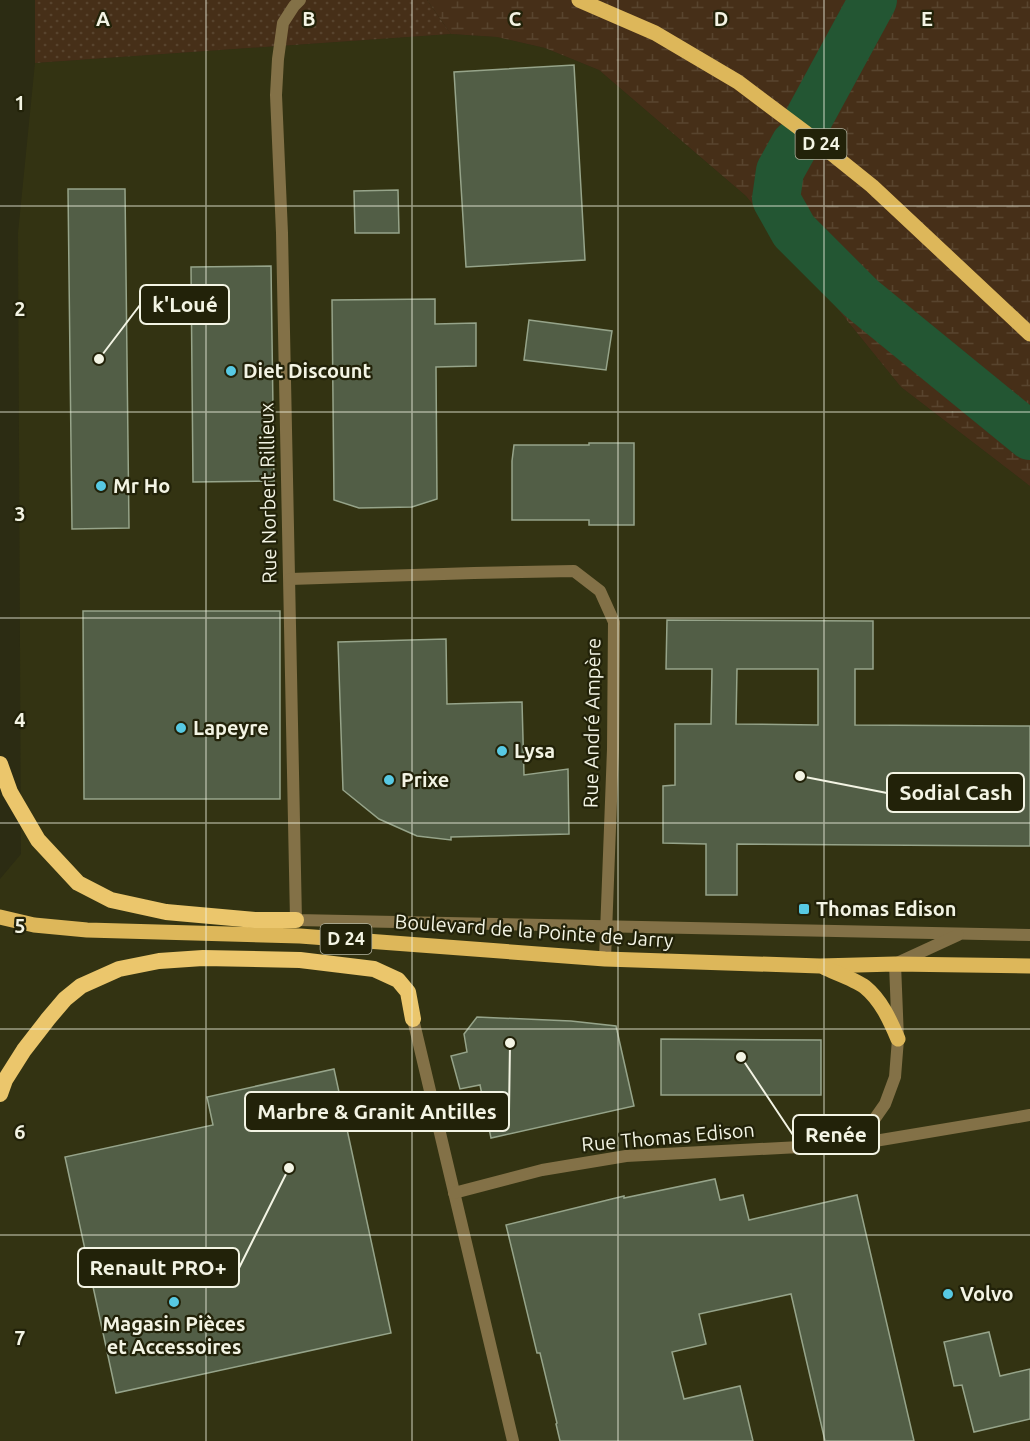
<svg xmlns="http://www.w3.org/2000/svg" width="1030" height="1441" font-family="Ubuntu,sans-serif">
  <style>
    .built { fill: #333312 }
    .grass { fill: url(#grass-dots) }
    .wetland { fill: url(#wetland-marsh) }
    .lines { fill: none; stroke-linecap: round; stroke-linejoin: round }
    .river { stroke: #235633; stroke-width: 48 }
    .building { fill: #525e46; stroke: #96a48a; stroke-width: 1.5; fill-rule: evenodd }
    .minor { stroke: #837147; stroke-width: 12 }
    .primary { stroke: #ddb75a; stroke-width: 15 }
    .trunk { stroke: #ebc66c; stroke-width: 16 }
    .grid { fill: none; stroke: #f3f4e4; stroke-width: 1.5; stroke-opacity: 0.55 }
    .poi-dot { fill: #57c9e3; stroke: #222209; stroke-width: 2 }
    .labels { text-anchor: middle; stroke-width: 4.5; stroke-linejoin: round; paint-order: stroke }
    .shield { fill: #222209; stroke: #b4b5a2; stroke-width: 1.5 }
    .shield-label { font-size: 18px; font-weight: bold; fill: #f3f4e4 }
    .poi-label { font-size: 20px; font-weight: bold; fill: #f3f4e4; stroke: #222209; text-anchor: start }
    .street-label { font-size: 20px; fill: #f3f4e4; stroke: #222209 }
    .grid-label { font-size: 20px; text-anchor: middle; font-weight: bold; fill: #f3f4e4; stroke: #222209; stroke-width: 4.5; stroke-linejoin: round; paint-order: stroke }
    .leader { fill: none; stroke: #f3f4e4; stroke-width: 2 }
    .callout-dot { fill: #f3f4e4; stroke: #222209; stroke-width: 2 }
    .callout { fill: #222209; stroke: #f3f4e4; stroke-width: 2 }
    .callout-label { font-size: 21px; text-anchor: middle; font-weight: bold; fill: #f3f4e4 }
  </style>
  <defs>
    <pattern id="grass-dots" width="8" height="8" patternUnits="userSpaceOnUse" patternTransform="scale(1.5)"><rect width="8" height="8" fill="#462f18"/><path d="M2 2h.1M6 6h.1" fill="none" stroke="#58442e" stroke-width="1.8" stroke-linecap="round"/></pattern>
    <pattern id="wetland-marsh" width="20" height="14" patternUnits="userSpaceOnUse" patternTransform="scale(1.5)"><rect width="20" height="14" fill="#462f18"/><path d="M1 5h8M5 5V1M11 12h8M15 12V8" fill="none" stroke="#58442e"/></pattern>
  </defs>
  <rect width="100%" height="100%" fill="#2c2c13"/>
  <path class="built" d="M451,34L497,37L545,48L599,70L746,196L901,387L1030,486V1441H0V879L21,854L18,233L35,63Z"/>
  <path class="grass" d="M35,0H427L451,34L35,63Z"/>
  <path class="wetland" d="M427,0H1030V486L901,387L746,196L599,70L545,48L497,37L451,34Z"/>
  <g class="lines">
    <g class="river">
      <path d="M810,116L873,0"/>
      <path d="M795,144L780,171L776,199L794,231L861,298L1030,436"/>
    </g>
  </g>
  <g class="building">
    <path d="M574,65L585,260L466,267L454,72Z"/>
    <path d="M68,189H125L129,528L72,529Z"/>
    <path d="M398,190L399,233H355L354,191Z"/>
    <path d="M271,266L274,481L193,482L191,267Z"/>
    <path d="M435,299V324L476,323V366L436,367L437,499L412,507L359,508L334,500L332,300Z"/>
    <path d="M529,320L612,331L606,370L524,360Z"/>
    <path d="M589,443H634V525H589V520H512V461L514,445H589Z"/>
    <path d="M83,611H280V799H84Z"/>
    <path d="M667,620L873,621V669H855V725L1030,726V846L737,844V895H706V844L663,843V786L675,785V724H711L712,669H666ZM737,669H818V725L736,724Z"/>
    <path d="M446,639L447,704L522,702L524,775L568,769L569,834L451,837V840L417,836L379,819L343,790L338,642Z"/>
    <path d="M477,1017L571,1021L616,1026L634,1106L491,1138L480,1085L460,1089L451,1056L467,1052L464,1034Z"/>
    <path d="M661,1039L821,1040V1095H661Z"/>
    <path d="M334,1069L391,1333L116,1393L65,1157L213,1125L207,1097Z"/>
    <path d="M715,1179L720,1200L743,1195L749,1220L857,1195L914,1441H825L791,1294L699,1314L706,1344L672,1352L684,1399L740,1386L753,1441H560L556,1424L557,1423L540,1353H537L506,1225L624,1196V1198Z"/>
    <path d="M989,1332L1000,1376L1030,1369V1419L974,1432L962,1385L954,1386L944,1342Z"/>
  </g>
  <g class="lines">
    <g class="minor">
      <path d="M300,0L294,6L283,23L278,59L276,95L282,233L296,920L1030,935"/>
      <path d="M290,579L474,573L574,571L600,591L614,622L613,749L605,959"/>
      <path d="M413,1019L513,1441"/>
      <path d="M857,1144L885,1104L895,1077L898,1039L895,964L958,935"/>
      <path d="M454,1193L542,1170L626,1156L857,1144L1030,1115"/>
    </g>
    <g class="primary">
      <path d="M579,0L655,33L738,82L806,133L872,186L1030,334"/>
      <path d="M0,917L34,925L87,930L300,936L605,959L820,966L895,964L1030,966"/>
      <path d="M825,968C836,973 856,980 865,987C881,1000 890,1020 898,1039"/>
    </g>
    <g class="trunk">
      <path d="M0,764L10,792L38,840L78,883L111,900L166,912L255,920H296"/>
      <path d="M0,1094L5,1080L24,1050L48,1019L65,999L81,986L119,969L159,961L203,958L300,960L374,969L398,980L408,992L413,1019"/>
    </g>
  </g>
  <path class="grid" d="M206,0V1441M412,0V1441M618,0V1441M824,0V1441M0,206H1030M0,412H1030M0,618H1030M0,823H1030M0,1029H1030M0,1235H1030"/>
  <g class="poi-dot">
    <circle cx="231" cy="371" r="6"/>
    <circle cx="101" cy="486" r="6"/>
    <circle cx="181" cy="728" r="6"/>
    <circle cx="502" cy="751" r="6"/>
    <circle cx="389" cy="780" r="6"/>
    <rect x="798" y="903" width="12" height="12" rx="3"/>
    <circle cx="948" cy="1294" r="6"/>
    <circle cx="174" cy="1302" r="6"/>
  </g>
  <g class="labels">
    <g class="shield">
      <rect x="795.5" y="129" width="51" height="30" rx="4.5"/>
      <rect x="320.5" y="924" width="51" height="30" rx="4.5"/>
    </g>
    <g class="shield-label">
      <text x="821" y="150">D 24</text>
      <text x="346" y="945">D 24</text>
    </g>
    <g class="poi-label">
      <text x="243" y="378">Diet Discount</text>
      <text x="113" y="493">Mr Ho</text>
      <text x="193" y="735">Lapeyre</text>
      <text x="514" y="758">Lysa</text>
      <text x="401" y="787">Prixe</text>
      <text x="816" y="916">Thomas Edison</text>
      <text x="960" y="1301">Volvo</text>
      <text x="174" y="1331" text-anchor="middle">Magasin Pièces<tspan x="174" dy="23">et Accessoires</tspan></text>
    </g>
    <g class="street-label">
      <text transform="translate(268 493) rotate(-91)" y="7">Rue Norbert Rillieux</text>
      <text transform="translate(592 723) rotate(-89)" y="7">Rue André Ampère</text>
      <text transform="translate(534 931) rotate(4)" y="7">Boulevard de la Pointe de Jarry</text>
      <text transform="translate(668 1137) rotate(-5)" y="7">Rue Thomas Edison</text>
    </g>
  </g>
  <g class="grid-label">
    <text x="103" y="26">A</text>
    <text x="309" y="26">B</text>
    <text x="515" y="26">C</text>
    <text x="721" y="26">D</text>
    <text x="927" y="26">E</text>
    <text x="20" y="110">1</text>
    <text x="20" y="316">2</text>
    <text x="20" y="521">3</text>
    <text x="20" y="727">4</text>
    <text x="20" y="933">5</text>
    <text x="20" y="1139">6</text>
    <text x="20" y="1345">7</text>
  </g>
  <path class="leader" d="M99 359L140 305M800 776L887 793M510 1043L509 1111M741 1057L793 1135M289 1168L239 1268"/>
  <g class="callout-dot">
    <circle cx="99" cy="359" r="6"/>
    <circle cx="800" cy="776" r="6"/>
    <circle cx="510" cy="1043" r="6"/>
    <circle cx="741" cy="1057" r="6"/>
    <circle cx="289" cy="1168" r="6"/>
  </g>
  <g class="callout">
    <rect x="140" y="285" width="89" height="39" rx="6"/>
    <rect x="887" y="773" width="137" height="39" rx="6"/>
    <rect x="245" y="1092" width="264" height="39" rx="6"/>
    <rect x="793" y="1115" width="86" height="39" rx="6"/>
    <rect x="78" y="1248" width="161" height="39" rx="6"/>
  </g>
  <g class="callout-label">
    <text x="185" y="312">k'Loué</text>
    <text x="956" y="800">Sodial Cash</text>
    <text x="377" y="1119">Marbre &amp; Granit Antilles</text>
    <text x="836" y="1142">Renée</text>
    <text x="158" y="1275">Renault PRO+</text>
  </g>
</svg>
